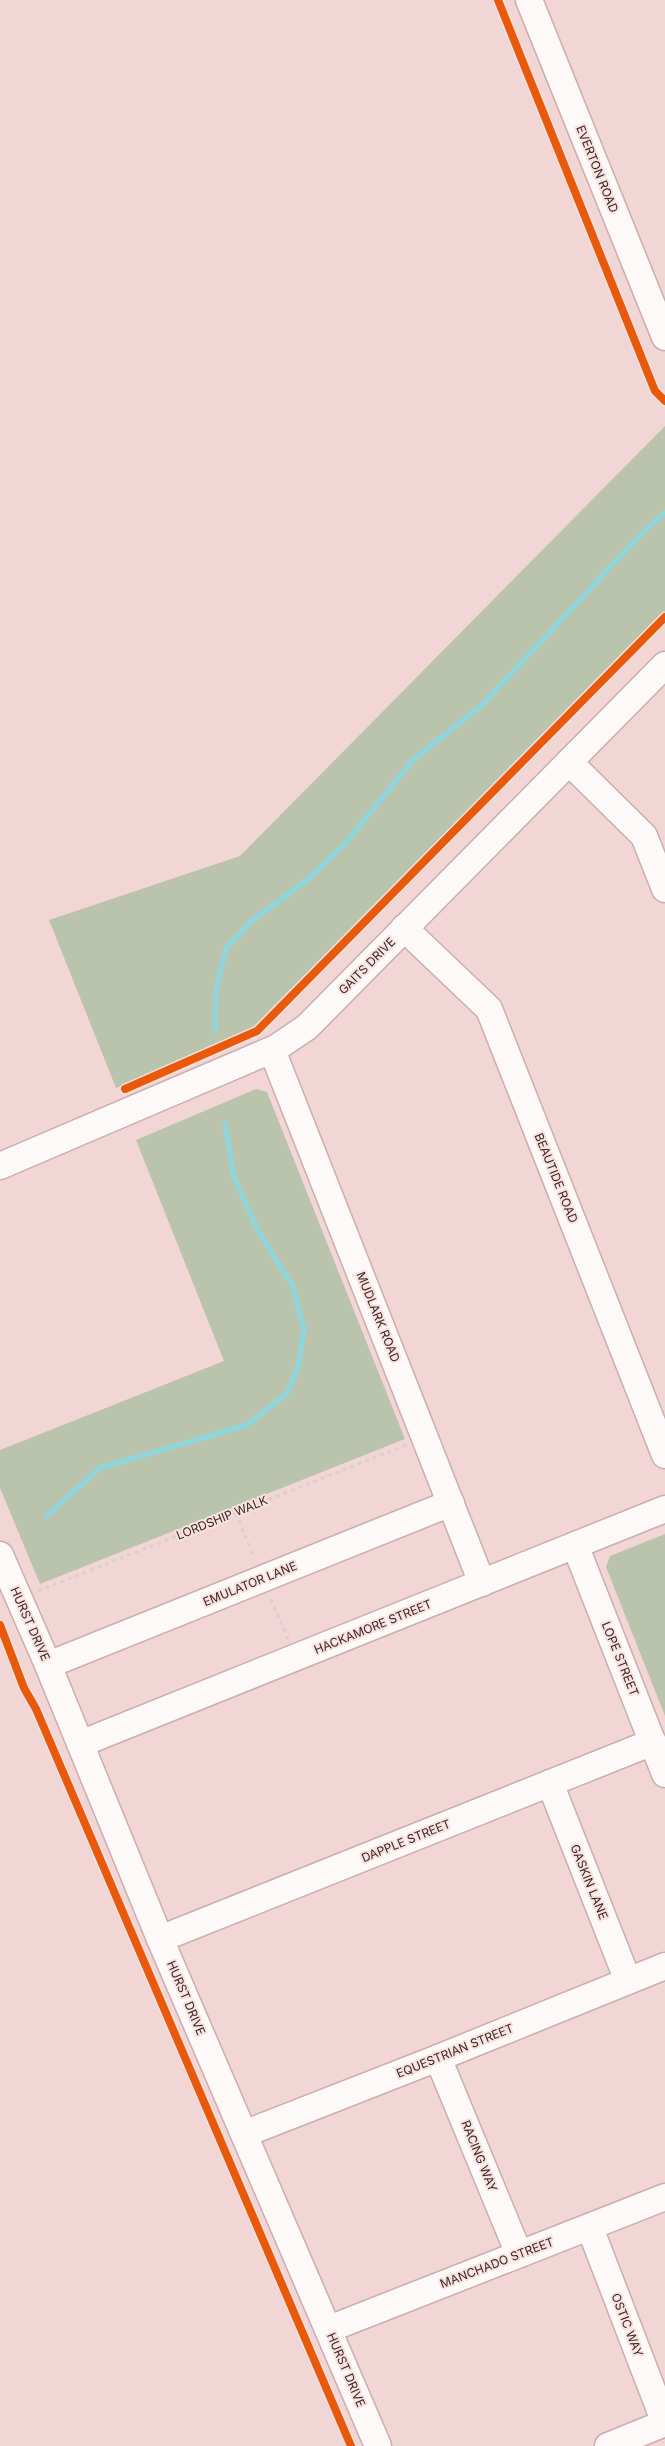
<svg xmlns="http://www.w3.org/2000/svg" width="665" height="2446" font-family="Inter,sans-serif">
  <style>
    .green { fill: #bac4ac }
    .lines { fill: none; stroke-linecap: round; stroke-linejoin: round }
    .stream { stroke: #91d4da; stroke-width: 5.5 }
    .minor-casing { stroke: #caaead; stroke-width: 29 }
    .path { stroke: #d9d0d0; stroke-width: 3; stroke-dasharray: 4 4; stroke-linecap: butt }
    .minor { stroke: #fdf9f9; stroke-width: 26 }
    .cycleway-casing { stroke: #f4e3e1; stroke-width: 11 }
    .cycleway { stroke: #e8590c; stroke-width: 8 }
    .labels { text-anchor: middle; stroke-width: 4; stroke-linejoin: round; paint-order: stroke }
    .street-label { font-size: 12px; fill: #422321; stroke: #f4e3e1 }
  </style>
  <rect width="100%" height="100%" fill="#f2d6d5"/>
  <g class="green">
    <path d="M665,426V624L271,1022L116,1088L49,920L240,856Z"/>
    <path d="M256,1089L267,1092L405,1439L40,1584L0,1488V1450L224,1361L136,1140Z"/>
    <path d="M665,1534V1716L606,1567L610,1556Z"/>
  </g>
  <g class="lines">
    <g class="stream">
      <path d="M215,1030L216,990L226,948L253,920L307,880L344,845L413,760L481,706L644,531L665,513"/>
      <path d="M46,1516L100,1468L247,1425L288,1392L298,1367L304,1330L293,1287L256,1227L234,1177L225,1123"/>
    </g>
    <defs>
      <g id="minor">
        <path d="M529,0L665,337"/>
        <path d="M569,762L644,836L665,889"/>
        <path d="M404,928L489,1009L665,1455"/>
        <path d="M272,1050L482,1583"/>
        <path d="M0,1166L276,1048L307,1027L665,665"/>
        <path d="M575,1545L665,1774"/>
        <path d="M0,1555L48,1665L160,1939L378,2446"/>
        <path d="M48,1665L451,1503"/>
        <path d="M80,1744L665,1509"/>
        <path d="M550,1783L628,1981"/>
        <path d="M160,1939L653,1742"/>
        <path d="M438,2058L519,2254"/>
        <path d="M244,2134L438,2058L665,1966"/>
        <path d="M590,2228L665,2423"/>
        <path d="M329,2329L665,2197"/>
        <path d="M608,2446L665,2423"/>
      </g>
    </defs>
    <use href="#minor" class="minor-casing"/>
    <g class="path">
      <path d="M236,1513L254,1558"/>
      <path d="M38,1591L406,1445"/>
      <path d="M271,1599L288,1639"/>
    </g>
    <use href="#minor" class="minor"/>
    <defs>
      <g id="cycleway">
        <path d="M498,0L655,391L665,401"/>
        <path d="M125,1089L257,1031L665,617"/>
        <path d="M0,1625L24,1688L36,1709L351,2446"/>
      </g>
    </defs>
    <use href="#cycleway" class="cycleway-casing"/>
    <use href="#cycleway" class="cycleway"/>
  </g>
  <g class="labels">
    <g class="street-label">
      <text transform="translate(597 169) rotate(68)" y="4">EVERTON ROAD</text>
      <text transform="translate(367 966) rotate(-45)" y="4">GAITS DRIVE</text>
      <text transform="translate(556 1178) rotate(68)" y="4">BEAUTIDE ROAD</text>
      <text transform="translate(378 1317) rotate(68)" y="4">MUDLARK ROAD</text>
      <text transform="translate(222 1518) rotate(-22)" y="4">LORDSHIP WALK</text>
      <text transform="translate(250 1584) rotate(-22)" y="4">EMULATOR LANE</text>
      <text transform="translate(30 1624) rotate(66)" y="4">HURST DRIVE</text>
      <text transform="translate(373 1627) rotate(-22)" y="4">HACKAMORE STREET</text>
      <text transform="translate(620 1659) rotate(68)" y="4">LOPE STREET</text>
      <text transform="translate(406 1841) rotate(-22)" y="4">DAPPLE STREET</text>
      <text transform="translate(589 1882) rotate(68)" y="4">GASKIN LANE</text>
      <text transform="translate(186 1998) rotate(67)" y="4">HURST DRIVE</text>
      <text transform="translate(455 2051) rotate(-22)" y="4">EQUESTRIAN STREET</text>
      <text transform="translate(479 2156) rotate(68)" y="4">RACING WAY</text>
      <text transform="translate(497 2263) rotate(-21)" y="4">MANCHADO STREET</text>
      <text transform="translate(627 2325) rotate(69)" y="4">OSTIC WAY</text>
      <text transform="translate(346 2370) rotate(67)" y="4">HURST DRIVE</text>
    </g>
  </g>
</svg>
